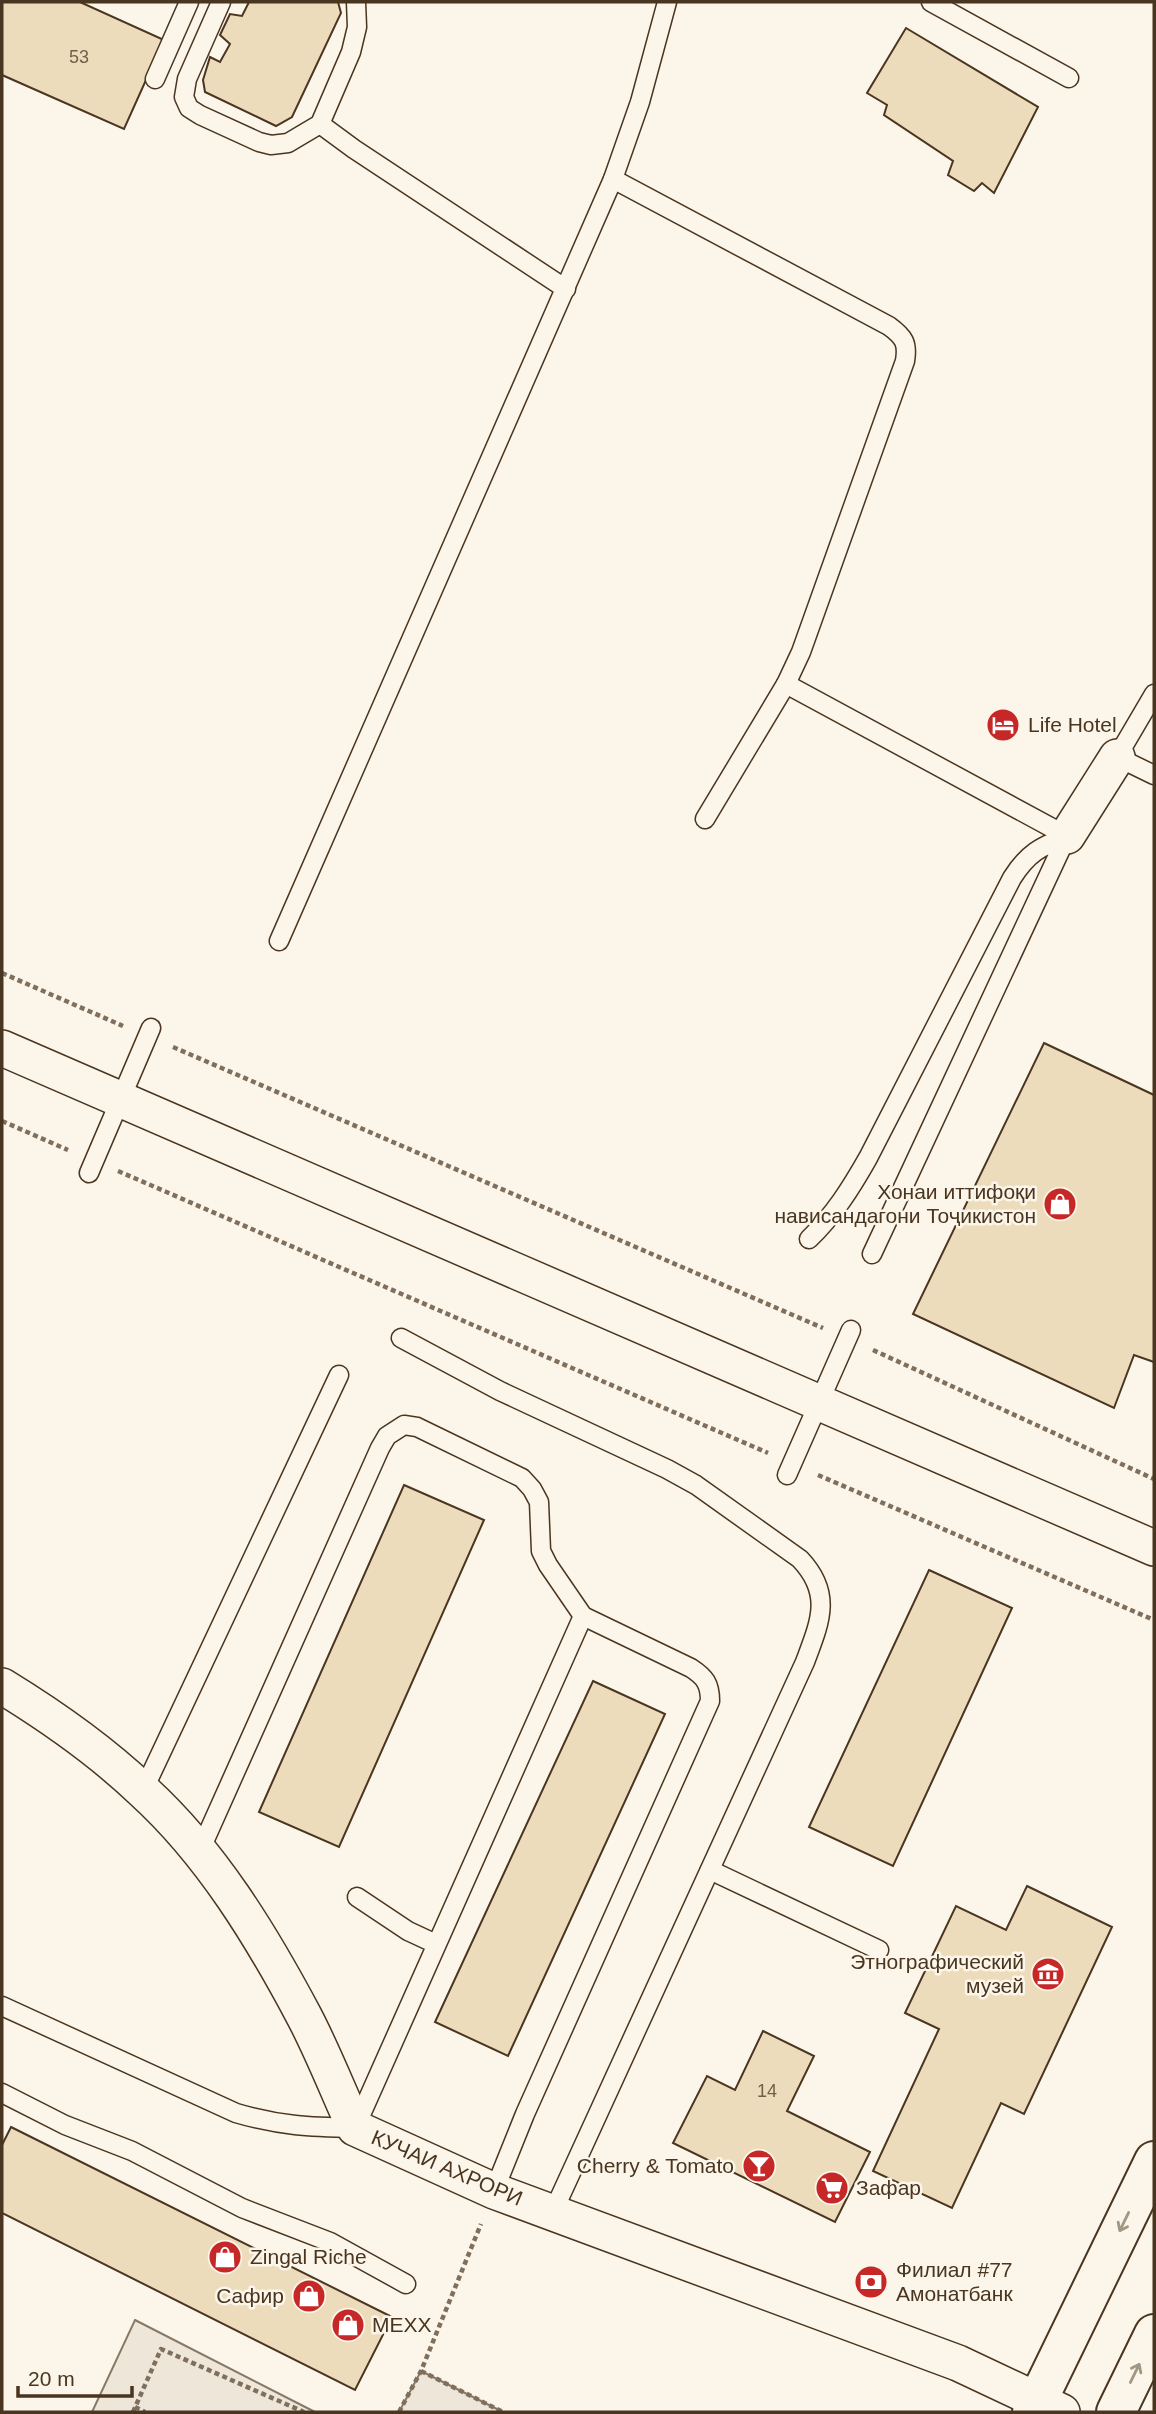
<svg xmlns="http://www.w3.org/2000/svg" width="1156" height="2414" font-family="Arial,sans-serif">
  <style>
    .green { fill: #ede6d9; stroke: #887966; stroke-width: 2 }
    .building { fill: #ecdcbc; stroke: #4a3520; stroke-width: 2 }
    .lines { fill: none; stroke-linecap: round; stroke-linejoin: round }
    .lane-casing { stroke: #4a3520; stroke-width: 21 }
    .street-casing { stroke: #4a3520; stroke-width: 38 }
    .highway-casing { stroke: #4a3520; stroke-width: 42 }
    .path { stroke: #7f6f5c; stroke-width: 4.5; stroke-dasharray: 5 3.5; stroke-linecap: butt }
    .lane { stroke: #fbf6e9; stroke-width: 18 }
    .street { stroke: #fbf6e9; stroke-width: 35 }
    .highway { stroke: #fbf6e9; stroke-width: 38 }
    .oneway { stroke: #a29684 }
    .labels { text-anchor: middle; stroke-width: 5; stroke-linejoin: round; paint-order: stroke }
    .number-label { font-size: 18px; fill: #725f47 }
    .poi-label { font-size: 21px; fill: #4a3520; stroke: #fbf6e9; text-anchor: start }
    .street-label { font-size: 21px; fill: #4a3520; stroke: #fbf6e9 }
  </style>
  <rect width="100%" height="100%" fill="#fbf6e9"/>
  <g class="green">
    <path d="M135,2320L315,2412H92Z"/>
    <path d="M421,2371L503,2412H399Z"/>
  </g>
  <g class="building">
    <path d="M2,2H80L164,40L124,129L2,75Z"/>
    <path d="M249,2H338L341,13L292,117L276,126L205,92L203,80L210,57L220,62L230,44L220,35L230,14L242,16Z"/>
    <path d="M906,28L1038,107L994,193L982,183L974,191L948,175L953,161L884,115L887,105L867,93Z"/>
    <path d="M1044,1043L1154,1095V1362L1134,1355L1114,1408L913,1314Z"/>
    <path d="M404,1485L484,1520L339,1847L259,1812Z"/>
    <path d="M929,1570L1012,1608L893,1866L809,1827Z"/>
    <path d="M593,1681L665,1714L508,2056L435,2022Z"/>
    <path d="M1027,1886L1112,1927L1024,2114L1001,2103L952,2208L873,2171L939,2029L905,2013L956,1906L1006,1930Z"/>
    <path d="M763,2031L814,2056L787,2111L870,2152L835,2222L673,2143L707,2076L735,2090Z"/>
    <path d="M11,2127L392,2317L355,2390L2,2213V2145Z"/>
  </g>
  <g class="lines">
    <defs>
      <g id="lane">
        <path d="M221,2L187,79L184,97L189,108L200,115L259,142L271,145L288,143L320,124L351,52L357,27L356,2"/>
        <path d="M931,2L1069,78"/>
        <path d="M155,79L189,2"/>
        <path d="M320,124L354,149L566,289"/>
        <path d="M613,179L889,326C904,337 908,343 905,361L801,652L786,684L705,819"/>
        <path d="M786,684L1067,836"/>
        <path d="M1154,694L1117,757L1154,775"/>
        <path d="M279,941L613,179L640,102L667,2"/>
        <path d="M89,1173L151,1028"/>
        <path d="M809,1239C834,1215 851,1188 868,1158L1012,878C1028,853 1040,847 1067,836L872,1254"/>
        <path d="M401,1338L500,1391L667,1469L696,1485L800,1559C833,1594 820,1622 805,1662L553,2212"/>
        <path d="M787,1475L851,1330"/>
        <path d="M143,1791L339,1375"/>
        <path d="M199,1853L380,1448L387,1436L404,1425L417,1427L522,1478L532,1489L539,1502L541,1551L548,1565L583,1616L691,1668C705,1677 710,1684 710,1701L525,2114L494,2191"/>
        <path d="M710,1870L879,1950"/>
        <path d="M357,1897L408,1931L436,1944"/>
        <path d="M2,2006L236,2113C280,2126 310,2127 355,2128L583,1616"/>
        <path d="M2,2093L65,2125L132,2151L242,2208L330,2242L406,2284"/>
      </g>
      <g id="street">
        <path d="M1067,836L1117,757"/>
        <path d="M2,1048L1154,1548"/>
        <path d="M2,1686C51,1716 101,1751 143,1791C211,1853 261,1935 304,2016C323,2052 338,2091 355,2128L494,2191L958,2363L1062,2412"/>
      </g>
      <g id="highway">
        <path d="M1032,2412L1154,2161"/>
        <path d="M1116,2412L1154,2334"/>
      </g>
    </defs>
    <use href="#lane" class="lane-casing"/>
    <use href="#street" class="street-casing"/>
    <use href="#highway" class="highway-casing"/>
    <g class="path">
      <path d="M2,973L123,1026"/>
      <path d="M173,1047L823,1328"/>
      <path d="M2,1121L68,1150"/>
      <path d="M118,1171L768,1453"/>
      <path d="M873,1350L1154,1479"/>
      <path d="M818,1475L1154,1620"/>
      <path d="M421,2371L503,2412"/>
      <path d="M135,2407L145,2412"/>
      <path d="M133,2412L161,2349L304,2412"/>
      <path d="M399,2412L421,2371L481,2224"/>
    </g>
    <use href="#lane" class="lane"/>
    <use href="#street" class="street"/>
    <use href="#highway" class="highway"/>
  </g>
  <defs><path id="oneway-shaft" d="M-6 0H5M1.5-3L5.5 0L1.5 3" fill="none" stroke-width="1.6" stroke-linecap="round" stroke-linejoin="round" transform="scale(1.75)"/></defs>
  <g class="oneway">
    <use href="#oneway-shaft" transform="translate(1124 2222) rotate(116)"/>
    <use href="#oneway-shaft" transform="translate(1135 2373) rotate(-64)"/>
  </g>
  <defs>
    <symbol id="hotel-disc" viewBox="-11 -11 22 22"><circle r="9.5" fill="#c62828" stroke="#fbf6e9"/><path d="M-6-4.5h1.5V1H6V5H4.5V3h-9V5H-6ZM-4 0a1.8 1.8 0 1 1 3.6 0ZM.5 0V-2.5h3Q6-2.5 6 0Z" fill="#fff"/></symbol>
    <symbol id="shop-disc" viewBox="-11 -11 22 22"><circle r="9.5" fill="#c62828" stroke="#fbf6e9"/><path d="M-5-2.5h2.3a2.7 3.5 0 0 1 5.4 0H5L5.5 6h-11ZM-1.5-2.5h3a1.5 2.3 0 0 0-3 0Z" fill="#fff"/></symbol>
    <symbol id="museum-disc" viewBox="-11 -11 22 22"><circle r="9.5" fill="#c62828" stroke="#fbf6e9"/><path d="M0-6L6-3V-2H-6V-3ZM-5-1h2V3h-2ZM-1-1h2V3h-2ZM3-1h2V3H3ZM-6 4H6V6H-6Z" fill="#fff"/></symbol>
    <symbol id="bar-disc" viewBox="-11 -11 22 22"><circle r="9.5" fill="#c62828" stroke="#fbf6e9"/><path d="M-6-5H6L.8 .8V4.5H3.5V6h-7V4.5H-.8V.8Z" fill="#fff"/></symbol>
    <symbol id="supermarket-disc" viewBox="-11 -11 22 22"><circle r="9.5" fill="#c62828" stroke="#fbf6e9"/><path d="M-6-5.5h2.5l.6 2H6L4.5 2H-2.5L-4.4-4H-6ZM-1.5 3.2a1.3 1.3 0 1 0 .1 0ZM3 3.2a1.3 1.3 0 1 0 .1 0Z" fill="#fff"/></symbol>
    <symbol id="bank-disc" viewBox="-11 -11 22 22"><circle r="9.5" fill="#c62828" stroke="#fbf6e9"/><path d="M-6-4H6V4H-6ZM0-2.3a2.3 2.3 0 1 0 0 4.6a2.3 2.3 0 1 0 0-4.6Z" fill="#fff"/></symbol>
  </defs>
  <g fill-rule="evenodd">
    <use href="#hotel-disc" x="984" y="706" width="38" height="38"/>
    <use href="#shop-disc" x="1041" y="1185" width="38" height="38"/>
    <use href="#museum-disc" x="1029" y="1955" width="38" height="38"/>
    <use href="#bar-disc" x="740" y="2147" width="38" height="38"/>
    <use href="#supermarket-disc" x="813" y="2169" width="38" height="38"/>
    <use href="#shop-disc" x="206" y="2238" width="38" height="38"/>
    <use href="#bank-disc" x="852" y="2263" width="38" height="38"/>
    <use href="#shop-disc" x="290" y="2277" width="38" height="38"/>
    <use href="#shop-disc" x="329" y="2306" width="38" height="38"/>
  </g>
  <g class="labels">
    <g class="number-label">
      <text x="79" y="63">53</text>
      <text x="767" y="2097">14</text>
    </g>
    <g class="poi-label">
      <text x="1028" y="732">Life Hotel</text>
      <text x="1036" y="1199" text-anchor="end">Хонаи иттифоқи<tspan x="1036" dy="24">нависандагони Тоҷикистон</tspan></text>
      <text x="1024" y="1969" text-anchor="end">Этнографический<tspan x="1024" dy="24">музей</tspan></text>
      <text x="734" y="2173" text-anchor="end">Cherry &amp; Tomato</text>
      <text x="856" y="2195">Зафар</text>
      <text x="250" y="2264">Zingal Riche</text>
      <text x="896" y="2277">Филиал #77<tspan x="896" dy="24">Амонатбанк</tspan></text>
      <text x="284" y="2303" text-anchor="end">Сафир</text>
      <text x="372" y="2332">MEXX</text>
    </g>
    <g class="street-label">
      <text transform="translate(447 2168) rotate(23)" y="7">КУЧАИ АХРОРИ</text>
    </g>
  </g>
  <rect width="1156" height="2414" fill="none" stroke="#4a3520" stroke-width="7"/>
  <path d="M18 2386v10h114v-10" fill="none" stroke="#4a3520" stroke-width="3.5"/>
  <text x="28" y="2386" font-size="21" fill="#4a3520" stroke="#fbf6e9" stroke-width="5" paint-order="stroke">20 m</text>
</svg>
